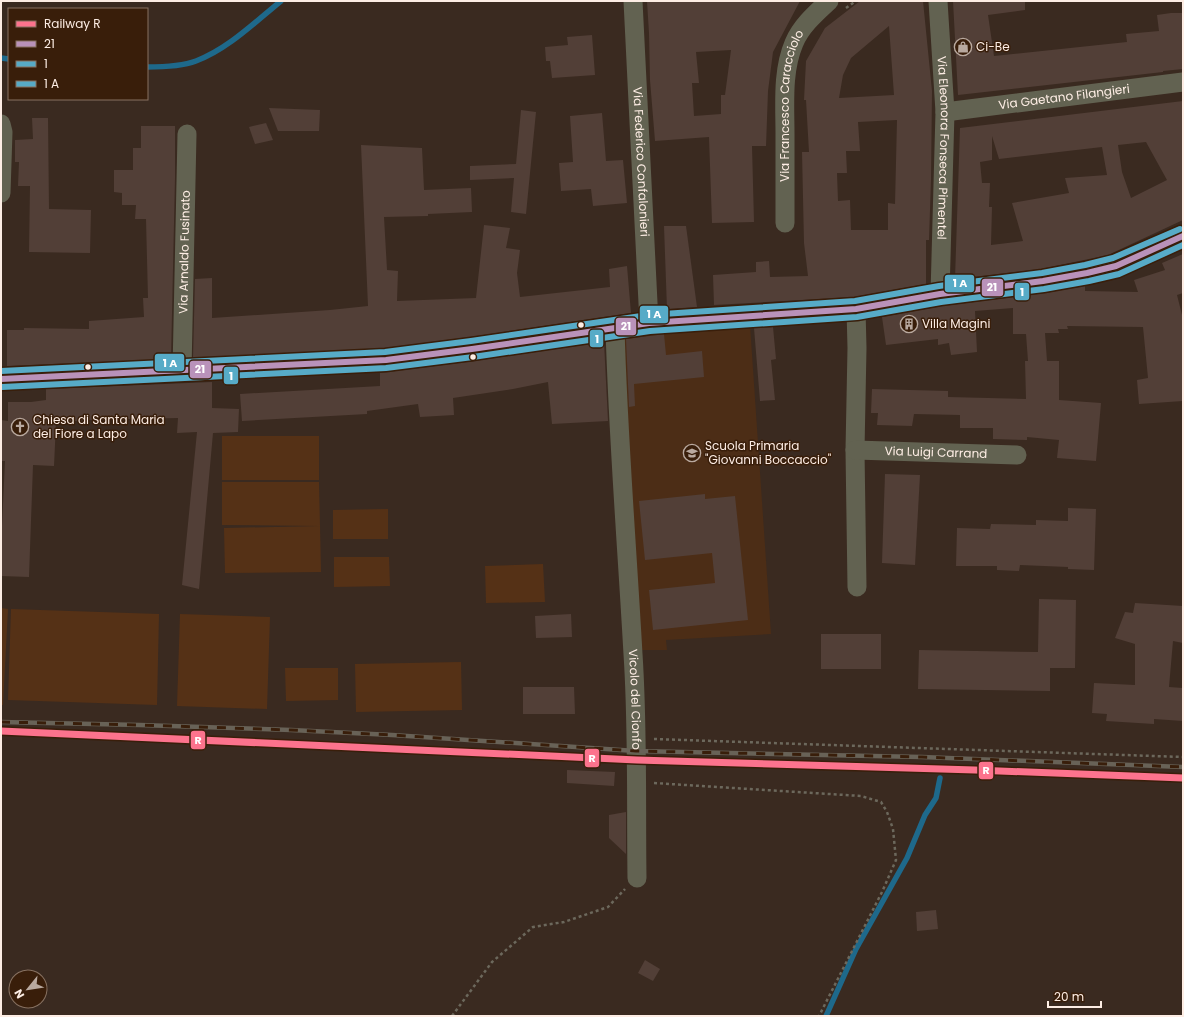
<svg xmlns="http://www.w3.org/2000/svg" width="1184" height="1017" font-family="Poppins,sans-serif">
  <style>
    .built { fill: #4c2d16 }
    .garden { fill: #553116 }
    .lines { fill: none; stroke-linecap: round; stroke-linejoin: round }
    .stream { stroke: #1e698b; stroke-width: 5.5 }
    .building { fill: #523f37; fill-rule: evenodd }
    .path { stroke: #6c685c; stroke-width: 2.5; stroke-dasharray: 3 3; stroke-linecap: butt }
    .minor { stroke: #626251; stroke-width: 19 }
    .tertiary { stroke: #626251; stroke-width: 22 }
    .rail-casing { stroke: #686257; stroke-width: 4.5 }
    .rail { stroke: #391e0a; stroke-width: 3; stroke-dasharray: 9; stroke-linecap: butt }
    .bus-1-casing { stroke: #391e0a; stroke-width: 9 }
    .bus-2-casing { stroke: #391e0a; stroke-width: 9 }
    .bus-3-casing { stroke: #391e0a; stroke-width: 9 }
    .bus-1 { stroke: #b992ba; stroke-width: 6 }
    .bus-2 { stroke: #57abc7; stroke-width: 6 }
    .bus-3 { stroke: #57abc7; stroke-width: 6 }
    .rail-1-casing { stroke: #391e0a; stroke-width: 10 }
    .rail-1 { stroke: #fc738d; stroke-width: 7 }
    .bus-dot { fill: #fdede4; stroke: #391e0a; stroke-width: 1.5 }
    .labels { text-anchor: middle; stroke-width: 3; stroke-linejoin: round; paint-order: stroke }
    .poi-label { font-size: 12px; fill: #fdede4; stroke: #391e0a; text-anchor: start }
    .street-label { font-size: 12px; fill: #fdede4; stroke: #391e0a }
    .line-badge { stroke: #391e0a; stroke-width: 1.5 }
    .badge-label { font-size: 11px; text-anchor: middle; font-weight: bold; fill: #fff }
  </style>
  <rect width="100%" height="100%" fill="#3a2a20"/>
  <path class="built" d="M750,325L771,634L666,640L667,650H641L617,338Z"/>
  <g class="garden">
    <rect x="222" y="436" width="97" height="44"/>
    <path d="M222,482H319L320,526L222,525Z"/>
    <path d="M388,509V539H333V510Z"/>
    <path d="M320,526L321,572L225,573L224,528Z"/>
    <path d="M334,557H389L390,586L334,587Z"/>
    <path d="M543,564L545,602L486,603L485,566Z"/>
    <path d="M1,608L8,609L3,705H1Z"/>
    <path d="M11,609L159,614L157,705L8,700Z"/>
    <path d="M180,614L270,617L267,709L177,706Z"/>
    <path d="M461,662L462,710L356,712L355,664Z"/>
    <path d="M285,668H338V700L286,701Z"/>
  </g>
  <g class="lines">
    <g class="stream">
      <path d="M1,58L9,59"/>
      <path d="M147,67C160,67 183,66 196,61C228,49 255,22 281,1"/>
      <path d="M826,1016L856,949L907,858L925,815L936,798L940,778"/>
    </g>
  </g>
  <g class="building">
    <path d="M647,1H800L773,52L768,91L766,146H752L754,222L712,223L709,137L655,141L650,80L649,33ZM731,50L725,95H721V114L694,116L692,83H699L696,52Z"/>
    <path d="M860,1H923L932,91L931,180L929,240H926V284L854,297L714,305L713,275L756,272V262L769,261L770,277L808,276L804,243L802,152H809L806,100H804L806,61L825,28ZM889,26L894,95L839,98L843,75L851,58ZM897,120L895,204L888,203V230H851L850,200L838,201L837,173H847L846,151H860L858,122Z"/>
    <path d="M953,1H1025V10L988,15L994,56L1127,42L1126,34L1159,31L1157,15L1171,13H1183V69L1163,71V72L958,95Z"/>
    <path d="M592,35L595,75L552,78L550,61H546L545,47L568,45L567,37Z"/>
    <path d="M1183,101V220L1108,255L1041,269L955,279L960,128ZM992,136L999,159L1102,147L1107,175L1065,178L1069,193L1012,203L1023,241L991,245L992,207H989L990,183H982L980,162L992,160ZM1146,142L1167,180L1131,198L1122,172L1118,145Z"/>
    <path d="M269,108L320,110L319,131H278Z"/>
    <path d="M521,110L536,112L526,214L511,212L514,178L470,180V166L516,164Z"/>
    <path d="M602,113L606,161L623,160L627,203L593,206L591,189L561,191L559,163L573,162L570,116Z"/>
    <path d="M32,118H48L49,209L91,210L90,253L29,252L30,186H18L19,162H15V140L33,139Z"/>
    <path d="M266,123L273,140L255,144L249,127Z"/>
    <path d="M141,126H175V178L171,359L7,366V330H24V328L89,329V321L144,317L143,298H148L146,219H135L136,205H122V193L114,192V170H133V148H141Z"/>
    <path d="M361,145L422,148L424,190L471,188L472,212L428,214V216L384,217L387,270L398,271L397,301L476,298L484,225L510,228L506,248L520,250L517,273L520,297L610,287L609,269L627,266L631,313L470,337L385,348L193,358L195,279L212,278V318L330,310L368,306Z"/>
    <path d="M664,226H686L697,307L667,309Z"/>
    <path d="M1183,254V293L1177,295L1183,319V401L1139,404L1137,380L1148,378L1143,327L1067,326L1068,329H1058L1059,333H1045L1047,361H1059V400L1101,403L1096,461L1057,458L1059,440L1027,437V440L993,439V428H960V415L914,414L912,426L877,425L878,413H871L872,389L948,391V397L1026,399L1025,361H1028L1026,334H1013V308L975,311L977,352L951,355L949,343L938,345V339L886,345L882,317L942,306L1045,293L1085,286V291L1138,292L1134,280L1165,270L1162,263Z"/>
    <path d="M773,327L776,359L771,360L775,400L760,401L754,328Z"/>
    <path d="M664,334L666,355L702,351L704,377L634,384L635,406L629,407L626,339Z"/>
    <path d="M604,342L608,421L552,424L548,382L513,389L453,398L454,415L420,417L418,404L367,411V414L242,421L240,394L380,386V373L474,361Z"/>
    <path d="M212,382V408L239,409L238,432L213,433L199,589L182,585L197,432L177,433L178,418L85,420L56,423L54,466L33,465L29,577L1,576V547L5,461H1V420L8,421V402H31L46,400V389Z"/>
    <path d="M885,474L920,475L915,565L882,563Z"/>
    <path d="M705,494V499L735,496L748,620L653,630L649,590L715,583L712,553L645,560L639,501Z"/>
    <path d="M1068,508L1096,509L1094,570L1068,569V567L1020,565L1019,571L997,570V566H956L957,528L990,529L991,524L1036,525V520L1068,521Z"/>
    <path d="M1039,599L1076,600L1075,668H1050V691L918,689L919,650L1038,652Z"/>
    <path d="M1135,603L1183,606V643L1173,641L1169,687L1183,688V721L1154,719V724L1106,721L1107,714L1092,713L1094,683L1135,685V644L1115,638L1125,612L1133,613Z"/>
    <path d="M571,614L572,637L536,638L535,616Z"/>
    <rect x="821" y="634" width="60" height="35"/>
    <path d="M523,687H574L575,714H523Z"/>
    <path d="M567,770L615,772L614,786L567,783Z"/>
    <path d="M626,812V854L609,838V815Z"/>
    <path d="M936,910L938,929L917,931L916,912Z"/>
    <path d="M645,960L660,969L653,981L638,973Z"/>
  </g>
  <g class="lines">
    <g class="path">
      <path d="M846,8L856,1"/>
      <path d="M654,739L1183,757"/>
      <path d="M654,783L861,796L881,802L887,812L893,829L896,860L882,892L819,1016"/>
      <path d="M452,1016L492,962L533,927L564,922L608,907L625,889"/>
    </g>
    <g class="minor">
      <path id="s1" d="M633,1L649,323"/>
      <path id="s2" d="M938,1L945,112L940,294"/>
      <path id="s3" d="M945,112L1183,82"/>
      <path d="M1,124L3,132L1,193"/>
      <path id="s4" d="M785,223C785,193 785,164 785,134C785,104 782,71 794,43C801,26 816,13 829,1"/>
      <path d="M856,309L857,348L855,450L857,587"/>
      <path id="s5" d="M615,328C618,437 627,546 633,654C638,729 636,803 637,878"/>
      <path id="s6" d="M182,371L187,134"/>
      <path id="s7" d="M855,450L1017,455"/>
    </g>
    <path class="tertiary" d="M1,379L47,376L182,371L386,360L472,349L649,323L856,309L940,294L1043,281L1087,273L1116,266L1183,236"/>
    <defs>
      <path id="rail" d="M1,722L140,725L291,730L392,735L636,751L922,757L1183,767"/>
    </defs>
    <use href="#rail" class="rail-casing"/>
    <use href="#rail" class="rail"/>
    <defs>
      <path id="bus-1" d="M1,379L386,360L472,349L649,323L856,309L940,294L1043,281L1087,273L1116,266L1183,236"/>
      <path id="bus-2" d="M2,387L386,368L473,357L650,331L857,317L941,302L1044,289L1089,281L1119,274L1183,245"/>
      <path id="bus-3" d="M1,371L385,352L471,341L648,315L855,301L939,286L1042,273L1085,265L1113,258L1180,229"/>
    </defs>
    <use href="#bus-1" class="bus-1-casing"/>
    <use href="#bus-2" class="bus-2-casing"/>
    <use href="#bus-3" class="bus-3-casing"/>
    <use href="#bus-1" class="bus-1"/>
    <use href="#bus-2" class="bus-2"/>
    <use href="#bus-3" class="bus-3"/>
    <defs>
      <path id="rail-1" d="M1,731L637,760L975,770L1183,778"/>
    </defs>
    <use href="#rail-1" class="rail-1-casing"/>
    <use href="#rail-1" class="rail-1"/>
  </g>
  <defs>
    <symbol id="shop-ring" viewBox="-11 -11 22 22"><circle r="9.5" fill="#391e0a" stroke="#b9a99f" stroke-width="1.5"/><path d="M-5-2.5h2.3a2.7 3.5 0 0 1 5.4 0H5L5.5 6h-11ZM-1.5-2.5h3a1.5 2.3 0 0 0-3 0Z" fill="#b9a99f"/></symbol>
    <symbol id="building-ring" viewBox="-11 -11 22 22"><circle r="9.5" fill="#391e0a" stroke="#b9a99f" stroke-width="1.5"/><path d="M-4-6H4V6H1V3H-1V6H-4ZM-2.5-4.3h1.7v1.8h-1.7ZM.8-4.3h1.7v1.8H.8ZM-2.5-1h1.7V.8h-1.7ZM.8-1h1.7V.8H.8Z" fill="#b9a99f"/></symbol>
    <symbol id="church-ring" viewBox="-11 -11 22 22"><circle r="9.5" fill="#391e0a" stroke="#b9a99f" stroke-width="1.5"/><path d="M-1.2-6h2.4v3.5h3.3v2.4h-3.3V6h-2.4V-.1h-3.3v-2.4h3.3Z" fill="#b9a99f"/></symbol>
    <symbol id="school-ring" viewBox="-11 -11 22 22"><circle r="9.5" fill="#391e0a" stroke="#b9a99f" stroke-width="1.5"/><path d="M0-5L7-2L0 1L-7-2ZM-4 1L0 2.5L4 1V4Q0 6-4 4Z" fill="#b9a99f"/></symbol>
  </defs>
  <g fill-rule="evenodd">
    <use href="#shop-ring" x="953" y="37" width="20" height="20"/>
    <use href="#building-ring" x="899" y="314" width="20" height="20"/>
    <use href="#church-ring" x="10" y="417" width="20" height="20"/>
    <use href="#school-ring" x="682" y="443" width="20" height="20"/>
  </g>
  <g class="bus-dot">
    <circle cx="581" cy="325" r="3.5"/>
    <circle cx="473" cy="357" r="3.5"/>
    <circle cx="88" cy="367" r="3.5"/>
  </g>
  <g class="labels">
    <g class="poi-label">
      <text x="976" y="51">Ci-Be</text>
      <text x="922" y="328">Villa Magini</text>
      <text x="33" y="424">Chiesa di Santa Maria<tspan x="33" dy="14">del Fiore a Lapo</tspan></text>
      <text x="705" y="450">Scuola Primaria<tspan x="705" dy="14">"Giovanni Boccaccio"</tspan></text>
    </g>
    <g class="street-label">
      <text dy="4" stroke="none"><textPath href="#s3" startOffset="120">Via Gaetano Filangieri</textPath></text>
      <text dy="4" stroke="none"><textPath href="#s4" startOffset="118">Via Francesco Caracciolo</textPath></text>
      <text dy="4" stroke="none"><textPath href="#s2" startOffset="147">Via Eleonora Fonseca Pimentel</textPath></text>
      <text dy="4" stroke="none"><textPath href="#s1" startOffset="161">Via Federico Confalonieri</textPath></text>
      <text dy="4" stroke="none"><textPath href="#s6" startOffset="119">Via Arnaldo Fusinato</textPath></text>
      <text dy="4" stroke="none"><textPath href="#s7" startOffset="81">Via Luigi Carrand</textPath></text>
      <text dy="4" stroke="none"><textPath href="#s5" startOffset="372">Vicolo del Cionfo</textPath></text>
    </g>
  </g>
  <g class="line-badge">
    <rect x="944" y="274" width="31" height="19" rx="4" fill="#57abc7"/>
    <rect x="981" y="278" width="23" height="19" rx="4" fill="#b992ba"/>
    <rect x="1014" y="282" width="16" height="19" rx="4" fill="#57abc7"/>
    <rect x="639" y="305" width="30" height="19" rx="4" fill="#57abc7"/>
    <rect x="615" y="317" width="22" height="19" rx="4" fill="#b992ba"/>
    <rect x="589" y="329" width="15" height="19" rx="4" fill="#57abc7"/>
    <rect x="154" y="353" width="31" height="19" rx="4" fill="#57abc7"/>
    <rect x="189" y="360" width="23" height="19" rx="4" fill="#b992ba"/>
    <rect x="223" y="366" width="16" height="19" rx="4" fill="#57abc7"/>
    <rect x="190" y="730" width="16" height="20" rx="4" fill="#fc738d"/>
    <rect x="584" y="748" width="16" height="20" rx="4" fill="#fc738d"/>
    <rect x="978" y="761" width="16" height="19" rx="4" fill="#fc738d"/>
  </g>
  <g class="badge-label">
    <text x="960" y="287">1 A</text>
    <text x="992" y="291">21</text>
    <text x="1022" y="296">1</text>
    <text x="654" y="318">1 A</text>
    <text x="626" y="330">21</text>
    <text x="597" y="343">1</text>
    <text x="170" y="367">1 A</text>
    <text x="200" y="373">21</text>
    <text x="231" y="380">1</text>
    <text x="198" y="744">R</text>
    <text x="592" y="762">R</text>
    <text x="986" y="774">R</text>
  </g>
  <rect width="1184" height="1017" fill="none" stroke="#fdede4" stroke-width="4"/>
  <rect x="8" y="8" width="140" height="92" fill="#391e0a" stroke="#877161"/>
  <rect x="16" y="21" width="20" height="6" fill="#fc738d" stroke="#877161"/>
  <text x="44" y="28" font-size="12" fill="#fdede4">Railway R</text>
  <rect x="16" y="41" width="20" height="6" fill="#b992ba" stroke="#877161"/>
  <text x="44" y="48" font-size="12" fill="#fdede4">21</text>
  <rect x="16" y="61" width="20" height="6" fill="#57abc7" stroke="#877161"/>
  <text x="44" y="68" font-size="12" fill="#fdede4">1</text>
  <rect x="16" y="81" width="20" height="6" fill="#57abc7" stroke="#877161"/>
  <text x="44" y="88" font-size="12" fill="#fdede4">1 A</text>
  <g transform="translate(28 989) rotate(240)"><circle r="19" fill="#391e0a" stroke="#877161"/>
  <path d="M0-3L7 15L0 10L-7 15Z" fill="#b9a99f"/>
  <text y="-6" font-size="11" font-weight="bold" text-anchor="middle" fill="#fdede4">N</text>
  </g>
  <path d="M1048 1001v6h53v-6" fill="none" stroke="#fdede4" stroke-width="2"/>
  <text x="1054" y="1001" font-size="12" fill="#fdede4" stroke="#391e0a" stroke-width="3" paint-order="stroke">20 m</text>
</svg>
